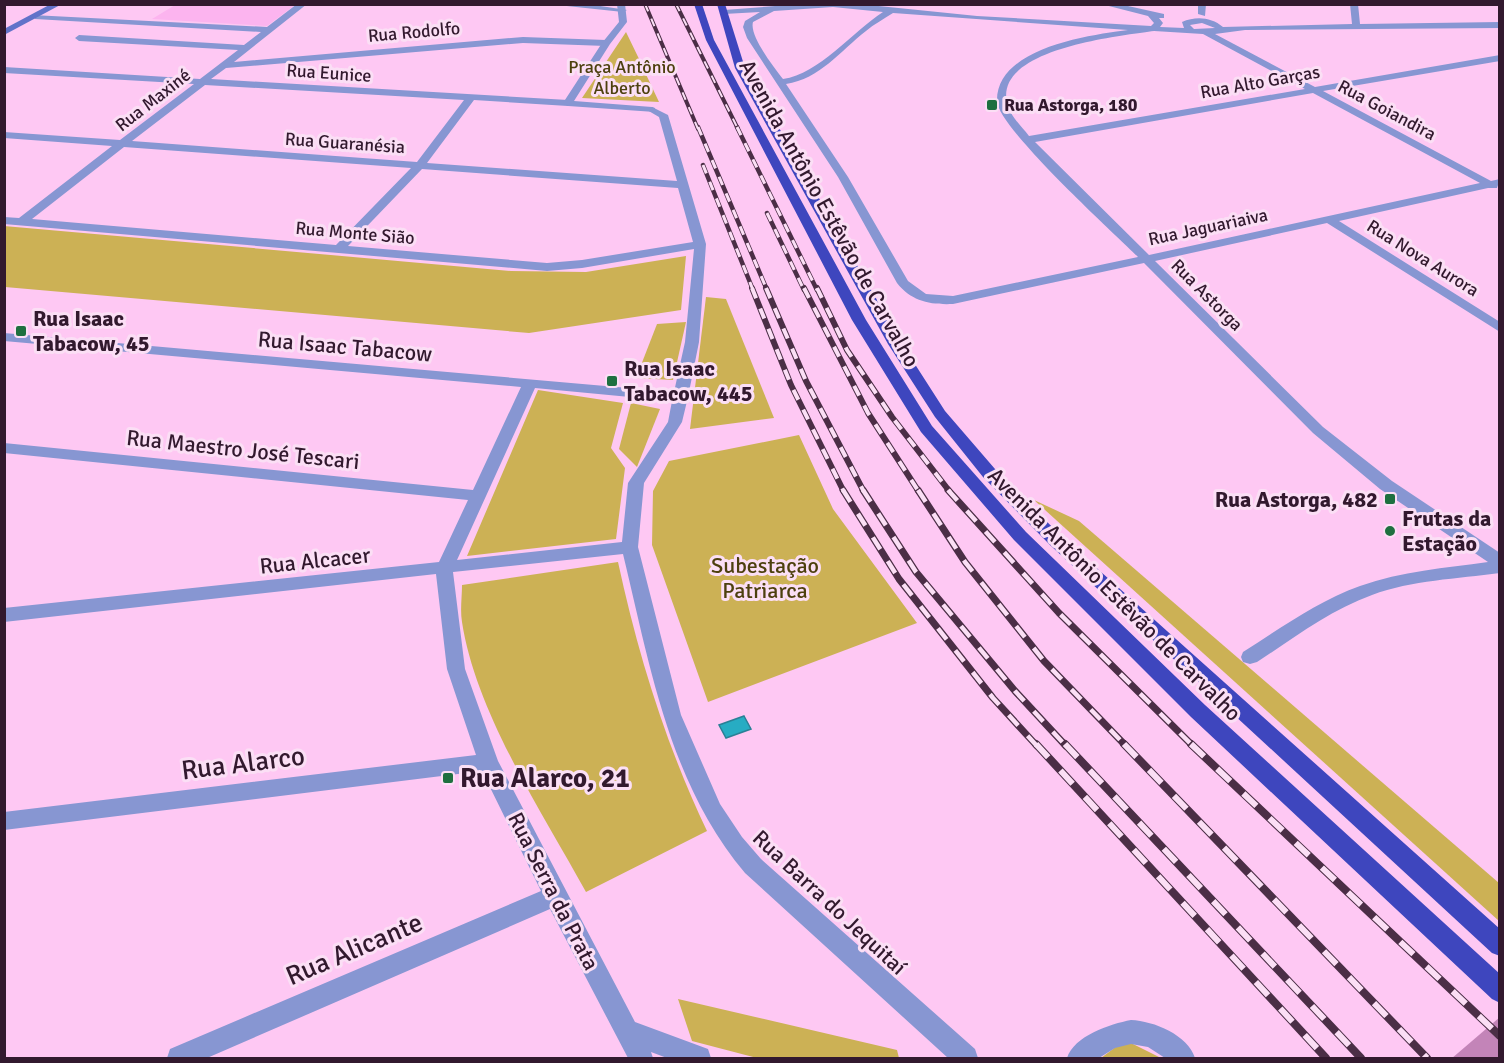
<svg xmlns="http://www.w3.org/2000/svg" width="1504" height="1063" font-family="Signika,sans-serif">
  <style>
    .built { fill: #fcb4ef }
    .green { fill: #ccb155 }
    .water { fill: #27acc3; stroke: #2a8096; stroke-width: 1.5 }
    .building { fill: #c384b8 }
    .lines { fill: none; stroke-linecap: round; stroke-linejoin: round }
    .minor { fill: #8796d2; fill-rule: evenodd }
    .tertiary { fill: #8796d2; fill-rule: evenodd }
    .secondary { fill: #6172c9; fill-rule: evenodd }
    .trunk { fill: #3e46be; fill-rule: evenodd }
    .rail-far4-casing { stroke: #4b2e46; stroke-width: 4 }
    .rail-far3-casing { stroke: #4b2e46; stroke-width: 4.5 }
    .rail-far2-casing { stroke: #4b2e46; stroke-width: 6 }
    .rail-far1-casing { stroke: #4b2e46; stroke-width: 7 }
    .rail-casing { stroke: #4b2e46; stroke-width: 8 }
    .rail-far4 { stroke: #fbdff5; stroke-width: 2; stroke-dasharray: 8; stroke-linecap: butt }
    .rail-far3 { stroke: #fbdff5; stroke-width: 3; stroke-dasharray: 9; stroke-linecap: butt }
    .rail-far2 { stroke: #fbdff5; stroke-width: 4; stroke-dasharray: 11; stroke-linecap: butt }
    .rail-far1 { stroke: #fbdff5; stroke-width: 4.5; stroke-dasharray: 14; stroke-linecap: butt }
    .rail { stroke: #fbdff5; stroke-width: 6; stroke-dasharray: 18; stroke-linecap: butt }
    .poi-dot { fill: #1e6f3f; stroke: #fbdff5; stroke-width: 2 }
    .labels { text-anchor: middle; stroke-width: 6; stroke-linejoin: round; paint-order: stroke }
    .far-street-label { font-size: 18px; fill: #32192e; stroke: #fbdff5 }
    .far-park-label { font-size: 18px; fill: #4d400e; stroke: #fbdff5 }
    .far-poi-label { font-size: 18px; font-weight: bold; fill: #32192e; stroke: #fbdff5; text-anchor: start }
    .street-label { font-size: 22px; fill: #32192e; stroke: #fbdff5 }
    .poi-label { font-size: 22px; font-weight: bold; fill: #32192e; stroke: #fbdff5; text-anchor: start }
    .park-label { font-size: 22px; fill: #4d400e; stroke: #fbdff5 }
    .near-street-label { font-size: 27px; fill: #32192e; stroke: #fbdff5 }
    .near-poi-label { font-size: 27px; font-weight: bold; fill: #32192e; stroke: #fbdff5; text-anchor: start }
  </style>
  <rect width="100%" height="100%" fill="#fec8f3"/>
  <path class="built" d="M175,5V4L295,5L267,26L152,19Z"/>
  <g class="green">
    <path d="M626,32L641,63L645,64L643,68L659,102L582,98Z"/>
    <path d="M4,226L511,271L586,272L686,256L681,310L529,333L5,287Z"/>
    <path d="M706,297L726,299L774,418L690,429Z"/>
    <path d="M686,322L673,380L636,378L657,324Z"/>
    <path d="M538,390L623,403L611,448L625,468L616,539L467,556Z"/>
    <path d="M631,403L660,409L637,467L619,449Z"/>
    <path d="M799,435L833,509L917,623L708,702L652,545L653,491L669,461Z"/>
    <path d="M1034,500L1079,521L1499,883V921Z"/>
    <path d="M618,562C638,655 666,745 707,831L586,892C542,812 476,713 462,622C460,610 462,597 462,585Z"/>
    <path d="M678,999L897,1050L899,1058H757L692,1041Z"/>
    <path d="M1125,1040L1161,1058H1101Z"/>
  </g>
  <path class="water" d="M744,716L751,729L726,738L719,725Z"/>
  <path class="building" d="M1500,1017V1059H1451Z"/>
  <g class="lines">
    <g class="minor">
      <path d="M297,4H307L234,62L523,37L606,40L610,43L606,46L523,43L226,68L211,79L568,100L573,103L568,106L474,100L427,163L677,181L659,117L647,110L652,107L668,115L706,244L699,342L688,397L682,422L644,483L638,547L681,715L720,804L742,837L761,859L975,1049L978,1058H948L745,873C669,783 650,665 623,554L453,572L465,669L498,761L635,1022L708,1049L711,1058H667L651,1052L653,1058H628L550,909L207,1058H167L170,1049L541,891L482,771L4,830V812L476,755L447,669L436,574L4,622V608L439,562L468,500L4,453V443L473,490L521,387L4,341V333L674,392L685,342L694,249L582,268L547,271L4,224V217L19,218L112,146L4,138V132L120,140L194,84L4,73V67L200,79L238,50L79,41L75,38L79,35L244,45L261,32L35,19L32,15L267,27ZM205,85L464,100L417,162L132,141ZM124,147L411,168L336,245L32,219ZM422,169L678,188L693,242L582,260L547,263L348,246ZM535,388L672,401L668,422L628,483L622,542L457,560Z"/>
      <path d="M548,4H587L627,10L623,12Z"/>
      <path d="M801,4H859L977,16L1151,26L1154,23L1148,16L1101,4H1119L1164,14V18H1159L1163,23L1160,27L1184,28L1182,22C1196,16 1211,17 1223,27L1352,24L1350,4H1358L1360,24L1500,22V28L1245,30L1215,34L1315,87L1500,55V61L1323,91L1491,181L1500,179L1497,188H1488L1339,221L1500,322V332L1327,223L1155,261L1323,427L1392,481L1500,553V573C1457,579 1412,580 1372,595C1330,610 1294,638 1257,662L1250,664L1243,662L1241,657L1243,652C1281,628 1318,601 1360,586C1402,571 1445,568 1488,562L1380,489L1313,433L1144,263L953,304C930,305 911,301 897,283L838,177L747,38L743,27L745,21L760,12L724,14L720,12L724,10ZM833,7L883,12C852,32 819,74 783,79C774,67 749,36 753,22L774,11ZM893,13L1128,30C1089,35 996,48 997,101C998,128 1114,233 1138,257L953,296L926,294L908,281L848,177L786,84C820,79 840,51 866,31C874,24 884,19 893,13ZM1202,23L1215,28L1194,29L1190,25ZM1154,31L1203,34L1305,89L1029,136C1022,127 1012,118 1008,106C989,49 1120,36 1154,31ZM1313,93L1480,183L1149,255L1035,142Z"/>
      <path d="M1198,4H1206L1205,16L1198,14Z"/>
    </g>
    <g class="tertiary">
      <path d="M617,4H625L627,22L610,44L574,101L652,107L655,108V112L568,106L563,103L602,43L619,22Z"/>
      <path d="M1131,1020C1154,1021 1188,1035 1195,1058H1165L1148,1047L1131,1044L1115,1048L1099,1058H1067C1074,1036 1110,1024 1131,1020Z"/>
    </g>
    <path class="secondary" d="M51,4H62L4,35V29Z"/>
    <g class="trunk">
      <path d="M694,4H702L714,40L866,320L932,426L1026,532L1205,705L1500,974V1003L1492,999L1191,717L1014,540L921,432L852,320L706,40Z"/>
      <path d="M717,4H725L745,68L902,344L945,411L995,469L1062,537L1500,929V956L1492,953L1050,545L983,477L935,417L888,344L735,68Z"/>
    </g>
    <defs>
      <g id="rail-far4">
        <path d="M645,4L698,129"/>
        <path d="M676,4L738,129"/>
      </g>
      <g id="rail-far3">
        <path d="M698,127L767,290"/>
        <path d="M737,127L817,290"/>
        <path d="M703,165L753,290"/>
        <path d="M767,213L804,290"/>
      </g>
      <g id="rail-far2">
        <path d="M752,288L791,385L844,492"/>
        <path d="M766,288L806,381L864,492"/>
        <path d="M804,288L868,413L919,492"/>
        <path d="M817,288L847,350L892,417L950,492"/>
      </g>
      <g id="rail-far1">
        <path d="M843,490L899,579L993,698L1037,746"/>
        <path d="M863,490L916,572L1015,691L1066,746"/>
        <path d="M918,490L965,562L1044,661L1126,746"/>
        <path d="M948,490L1059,613L1193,746"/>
      </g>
      <g id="rail">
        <path d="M1036,744L1326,1058"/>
        <path d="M1065,744L1361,1058"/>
        <path d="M1124,744L1427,1058"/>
        <path d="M1191,744L1500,1036"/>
      </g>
    </defs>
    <use href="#rail-far4" class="rail-far4-casing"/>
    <use href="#rail-far3" class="rail-far3-casing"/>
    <use href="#rail-far2" class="rail-far2-casing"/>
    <use href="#rail-far1" class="rail-far1-casing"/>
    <use href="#rail" class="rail-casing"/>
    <use href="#rail-far4" class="rail-far4"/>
    <use href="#rail-far3" class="rail-far3"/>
    <use href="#rail-far2" class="rail-far2"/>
    <use href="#rail-far1" class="rail-far1"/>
    <use href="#rail" class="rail"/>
  </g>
  <g class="poi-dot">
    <rect x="986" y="99" width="12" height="12" rx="3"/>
    <rect x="15" y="325" width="12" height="12" rx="3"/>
    <rect x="606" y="375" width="12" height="12" rx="3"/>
    <rect x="1384" y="493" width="12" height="12" rx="3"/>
    <circle cx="1390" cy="531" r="6"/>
    <rect x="442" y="772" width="12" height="12" rx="3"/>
  </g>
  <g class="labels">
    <g class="far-street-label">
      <text transform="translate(414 32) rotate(-5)" y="6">Rua Rodolfo</text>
      <text transform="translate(329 73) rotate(4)" y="6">Rua Eunice</text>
      <text transform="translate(1260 82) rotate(-10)" y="6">Rua Alto Garças</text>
      <text transform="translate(153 100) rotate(-38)" y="6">Rua Maxiné</text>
      <text transform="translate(1387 110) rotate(28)" y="6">Rua Goiandira</text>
      <text transform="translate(345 143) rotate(4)" y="6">Rua Guaranésia</text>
      <text transform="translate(1208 227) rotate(-12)" y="6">Rua Jaguariaiva</text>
      <text transform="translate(355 233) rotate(5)" y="6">Rua Monte Sião</text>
      <text transform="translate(1423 258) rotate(32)" y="6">Rua Nova Aurora</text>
      <text transform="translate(1207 295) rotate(45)" y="6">Rua Astorga</text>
    </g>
    <g class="far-park-label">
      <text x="622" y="73">Praça Antônio<tspan x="622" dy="21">Alberto</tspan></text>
    </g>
    <g class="far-poi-label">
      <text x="1004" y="111">Rua Astorga, 180</text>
    </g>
    <g class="street-label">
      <text transform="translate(830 213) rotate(61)" y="8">Avenida Antônio Estêvão de Carvalho</text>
      <text transform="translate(345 346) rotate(5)" y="8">Rua Isaac Tabacow</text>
      <text transform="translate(243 449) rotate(6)" y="8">Rua Maestro José Tescari</text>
      <text transform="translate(315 560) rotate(-6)" y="8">Rua Alcacer</text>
      <text transform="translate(1115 594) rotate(45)" y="8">Avenida Antônio Estêvão de Carvalho</text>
      <text transform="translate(554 891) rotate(63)" y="8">Rua Serra da Prata</text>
      <text transform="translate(830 902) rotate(43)" y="8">Rua Barra do Jequitaí</text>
    </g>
    <g class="poi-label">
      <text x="33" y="326">Rua Isaac<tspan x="33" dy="25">Tabacow, 45</tspan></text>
      <text x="624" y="376">Rua Isaac<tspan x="624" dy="25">Tabacow, 445</tspan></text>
      <text x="1378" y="507" text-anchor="end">Rua Astorga, 482</text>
      <text x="1402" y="526">Frutas da<tspan x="1402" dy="25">Estação</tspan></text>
    </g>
    <g class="park-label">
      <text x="765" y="573">Subestação<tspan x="765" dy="25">Patriarca</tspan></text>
    </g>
    <g class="near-street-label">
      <text transform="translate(243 763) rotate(-7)" y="9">Rua Alarco</text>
      <text transform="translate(354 949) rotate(-23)" y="9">Rua Alicante</text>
    </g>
    <g class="near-poi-label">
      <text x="460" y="787">Rua Alarco, 21</text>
    </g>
  </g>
  <rect width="1504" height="1063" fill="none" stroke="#32192e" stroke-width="12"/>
</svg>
